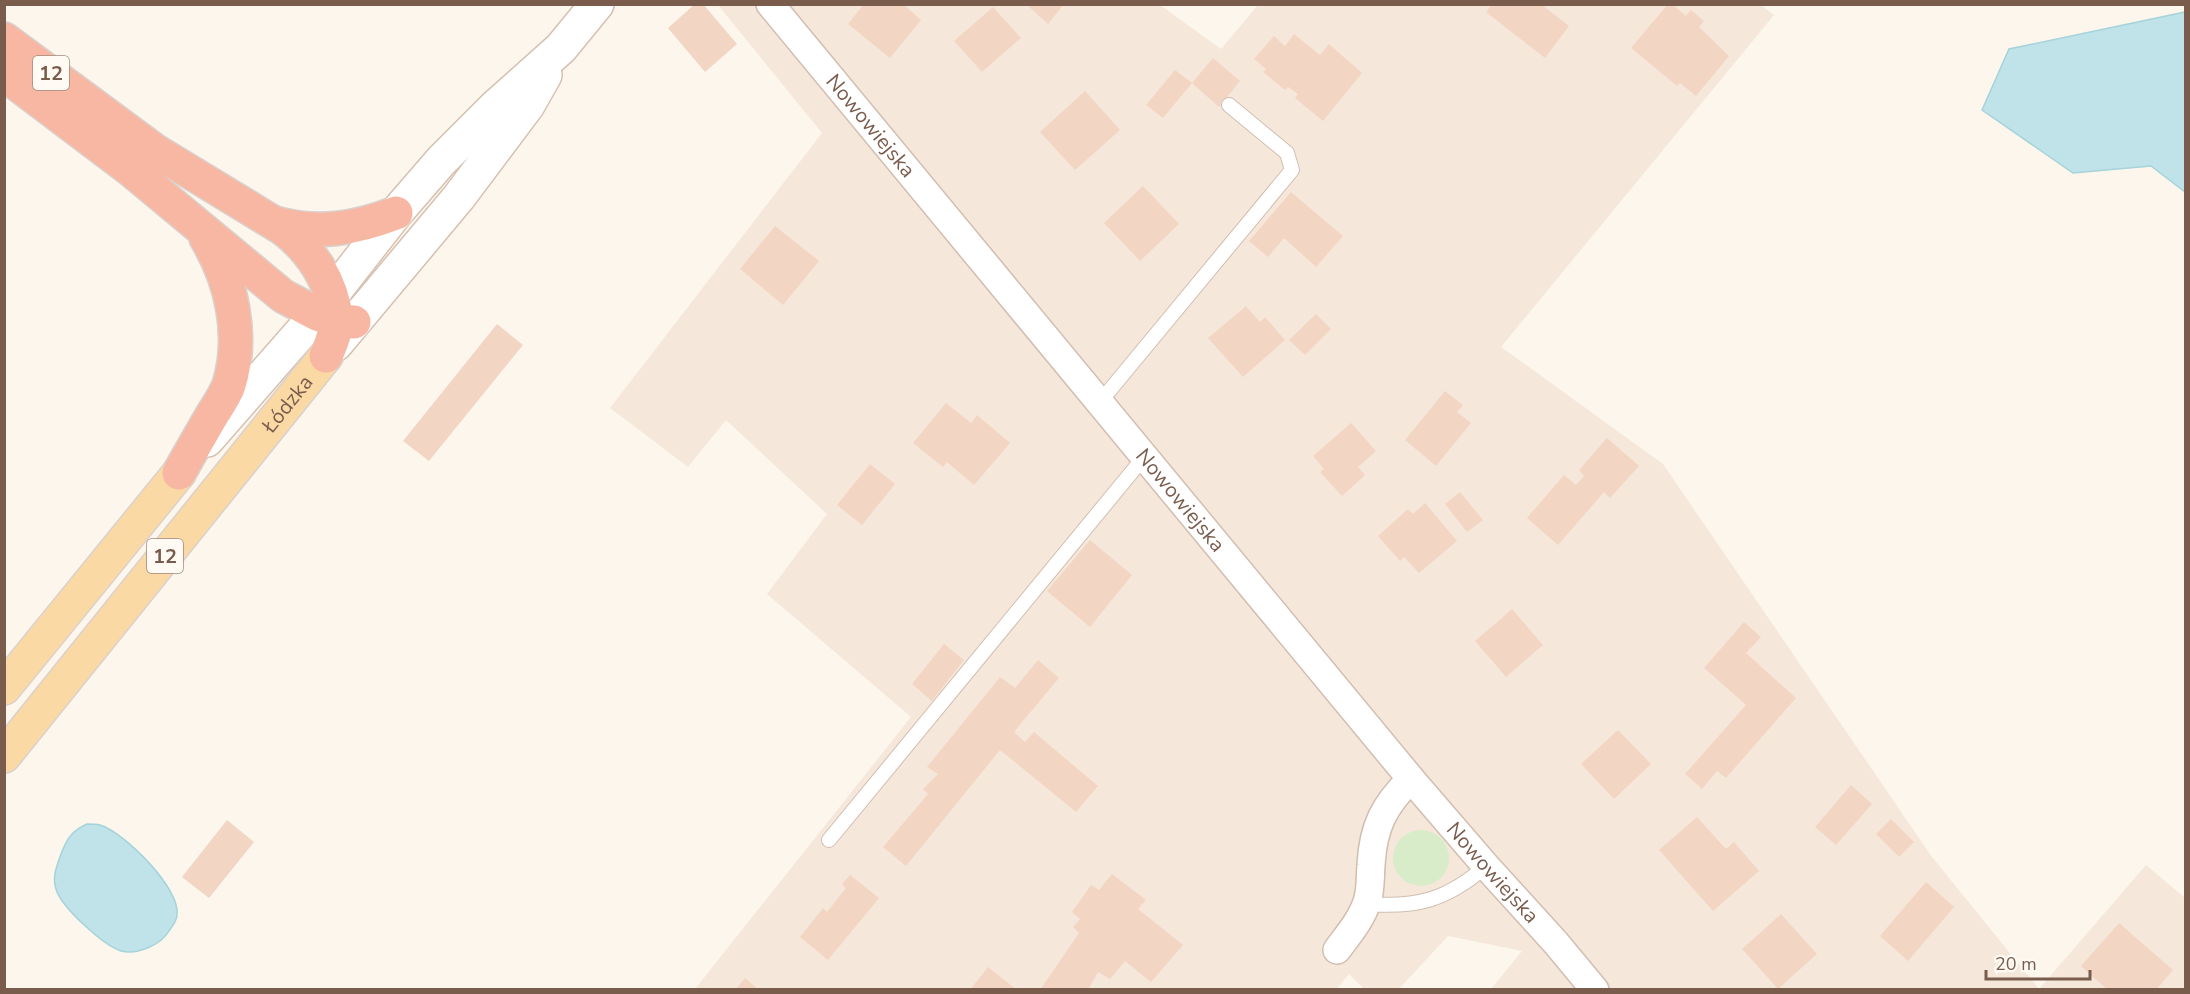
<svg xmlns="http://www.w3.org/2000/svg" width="2190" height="994" font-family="'Nunito Sans',sans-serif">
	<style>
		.residential { fill: #f5e8da }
		.green { fill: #d8ecc9 }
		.water { fill: #bfe3e8; stroke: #a5d3da; stroke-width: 1.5 }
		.building { fill: #f3d5c3 }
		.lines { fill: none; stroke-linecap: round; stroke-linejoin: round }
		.service-casing { stroke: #d1beb0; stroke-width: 16 }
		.minor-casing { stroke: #d1beb0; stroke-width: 30 }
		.secondary-casing { stroke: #d6c0b0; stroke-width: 36 }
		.primary-casing { stroke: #dad1cd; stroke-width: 36 }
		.motorway-casing { stroke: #dad1cd; stroke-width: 36 }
		.service { stroke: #fff; stroke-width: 14 }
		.minor { stroke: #fff; stroke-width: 27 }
		.secondary { stroke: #fff; stroke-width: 33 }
		.primary { stroke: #fbd9a5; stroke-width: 33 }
		.motorway { stroke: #f7b7a3; stroke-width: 33 }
		.labels { text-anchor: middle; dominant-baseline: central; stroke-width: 4.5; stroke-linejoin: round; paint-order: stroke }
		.shield { fill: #fffaf3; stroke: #a28b7f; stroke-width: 1.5 }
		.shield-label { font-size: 20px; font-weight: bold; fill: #7a5c4d }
		.street-label { font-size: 21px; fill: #7a5c4d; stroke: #fffaf3 }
	</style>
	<rect width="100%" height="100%" fill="#fdf6ec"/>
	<polygon class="residential" points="718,5 1160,5 1221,49 1258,5 1761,5 1774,15 1501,347 1663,464 1932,857 2039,989 2146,865 2185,898 2185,989 1491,989 1522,951 1448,936 1399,989 1364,989 1349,974 1336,990 695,989 911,717 767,594 827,514 726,420 688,467 610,408 822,133"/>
	<circle class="green" cx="1421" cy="858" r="28"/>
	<g class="water">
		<polygon points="2185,12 2185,192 2151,166 2073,173 1982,110 2009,49"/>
		<path d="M87 824C91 824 96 824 100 825 124 832 181 889 177 915 177 920 172 927 169 931 161 945 137 955 121 951 103 945 61 907 56 889 52 876 57 866 61 854 67 838 72 831 87 824Z"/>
	</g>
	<g class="building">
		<polygon points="695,4 703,4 737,44 705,72 668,28"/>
		<polygon points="864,4 903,4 921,20 890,58 848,24"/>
		<polygon points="1026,4 1064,4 1048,24"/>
		<polygon points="1492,4 1541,4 1569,26 1545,58 1486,12"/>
		<polygon points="1668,4 1672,4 1686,16 1691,10 1704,21 1699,27 1729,56 1696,96 1680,83 1677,86 1631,48"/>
		<polygon points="993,7 1021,38 982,72 954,41"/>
		<polygon points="1294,34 1320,55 1329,44 1362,73 1323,121 1295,98 1298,94 1288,87 1285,90 1263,72 1266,69 1254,59 1274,36 1285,46"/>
		<polygon points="1213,58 1240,81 1219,107 1192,83"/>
		<polygon points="1175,70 1192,83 1163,118 1146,105"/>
		<polygon points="1085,91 1120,130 1075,170 1040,132"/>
		<polygon points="1143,186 1179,224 1140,261 1104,223"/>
		<polygon points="1291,192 1343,236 1316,267 1284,238 1268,257 1249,241"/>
		<polygon points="775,226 819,261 783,305 740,269"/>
		<polygon points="1246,306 1260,322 1265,317 1285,340 1243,377 1208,338"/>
		<polygon points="1316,314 1331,329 1305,355 1289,340"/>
		<polygon points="497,324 523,345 429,461 403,441"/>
		<polygon points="1445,391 1463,405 1457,412 1471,423 1436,466 1405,440"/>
		<polygon points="946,403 971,423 977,415 1010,443 974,485 947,462 943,467 913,443"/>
		<polygon points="1351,423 1376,451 1358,467 1365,475 1342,496 1320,472 1324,469 1313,456"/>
		<polygon points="1607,438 1639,466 1610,498 1604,492 1558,545 1527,518 1564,475 1576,485 1584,476 1579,470"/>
		<polygon points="870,464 895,484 862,525 837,505"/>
		<polygon points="1460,492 1483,520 1467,532 1445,504"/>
		<polygon points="1425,503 1457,541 1419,573 1404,557 1400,561 1378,536 1408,509 1413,514"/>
		<polygon points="1090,540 1132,575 1090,627 1047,591"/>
		<polygon points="1512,609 1543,645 1506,677 1475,641"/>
		<polygon points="1744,622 1761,637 1746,653 1796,698 1726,778 1717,771 1702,789 1685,774 1746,705 1704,668"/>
		<polygon points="944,644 964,660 932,701 912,684"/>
		<polygon points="1038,660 1059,678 1014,732 1025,742 1034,732 1098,786 1076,812 1000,750 906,866 883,847 928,794 923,789 938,774 927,767 1000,677 1015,688"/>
		<polygon points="1618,730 1651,764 1614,799 1581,764"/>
		<polygon points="1851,785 1872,804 1836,845 1815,827"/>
		<polygon points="1697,817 1726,849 1734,842 1759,871 1713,911 1659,850"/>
		<polygon points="1891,819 1914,842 1899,857 1876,834"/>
		<polygon points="227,820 254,842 209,898 182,877"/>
		<polygon points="1112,874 1146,900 1138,909 1183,945 1151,982 1125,961 1110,979 1098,972 1088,990 1040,990 1079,933 1073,927 1080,919 1072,912 1091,885 1099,890"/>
		<polygon points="850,875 879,898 828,960 800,937 823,908 827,912 846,888 842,884"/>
		<polygon points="1926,882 1954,907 1908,961 1880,936"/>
		<polygon points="1781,914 1817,954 1778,989 1742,949"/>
		<polygon points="2119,923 2173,970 2156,990 2108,990 2081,966"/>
		<polygon points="988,967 1017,990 970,990"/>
		<polygon points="745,978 759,990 735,990"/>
	</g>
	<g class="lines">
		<g class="service-casing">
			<g id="service">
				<polyline points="1100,402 1292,170 1287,153 1229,105"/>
				<polyline points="829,840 1145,456"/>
				<path d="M1366 904C1417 908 1447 900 1486 866"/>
			</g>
		</g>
		<g class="minor-casing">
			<g id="minor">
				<path id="s1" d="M770 4 1411 779 1486 866 1556 943 1595 990"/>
				<path d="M1337 950C1348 935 1361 920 1367 902 1371 890 1370 878 1371 865 1373 827 1384 805 1411 779"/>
			</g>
		</g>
		<g class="secondary-casing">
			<g id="secondary">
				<polyline points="336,344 459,197 528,105 545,75"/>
				<polyline points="207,440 317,314 396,213 441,161 496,106 561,48 597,4"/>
			</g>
		</g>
		<g class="primary-casing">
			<g id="primary">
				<polyline points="4,688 179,473"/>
				<path id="s2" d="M4 756 326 356"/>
			</g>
		</g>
		<g class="motorway-casing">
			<g id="motorway">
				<path d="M4 39 154 150 282 228C311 249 333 283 336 319 337 331 331 344 326 356"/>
				<polyline points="4,74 131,170 283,296 317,314 337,321 354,322"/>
				<path d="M275 223C318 235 355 229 396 213"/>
				<path d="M179 473C189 455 200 436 211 417 217 407 225 396 229 385 244 336 232 281 206 238"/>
			</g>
		</g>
		<use href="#service" class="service"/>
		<use href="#minor" class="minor"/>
		<use href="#secondary" class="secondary"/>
		<use href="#primary" class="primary"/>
		<use href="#motorway" class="motorway"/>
	</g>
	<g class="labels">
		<g class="shield">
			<rect x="33" y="56" width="36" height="34" rx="4.5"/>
			<rect x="147" y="539" width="36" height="34" rx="4.5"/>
		</g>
		<g class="shield-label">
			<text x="51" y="73">12</text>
			<text x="165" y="556">12</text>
		</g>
		<g class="street-label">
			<text stroke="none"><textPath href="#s1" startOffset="158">Nowowiejska</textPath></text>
			<text stroke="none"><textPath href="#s2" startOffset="452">Łódzka</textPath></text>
			<text stroke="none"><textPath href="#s1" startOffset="644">Nowowiejska</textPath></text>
			<text stroke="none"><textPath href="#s1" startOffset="1130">Nowowiejska</textPath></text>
		</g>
	</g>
	<rect width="2190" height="994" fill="none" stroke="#7a5c4d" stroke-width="12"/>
	<path d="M1986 970v9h104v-9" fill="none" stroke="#7a5c4d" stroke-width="3"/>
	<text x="1995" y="970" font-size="18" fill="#7a5c4d" stroke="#fffaf3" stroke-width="4.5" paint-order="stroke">20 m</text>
</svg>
